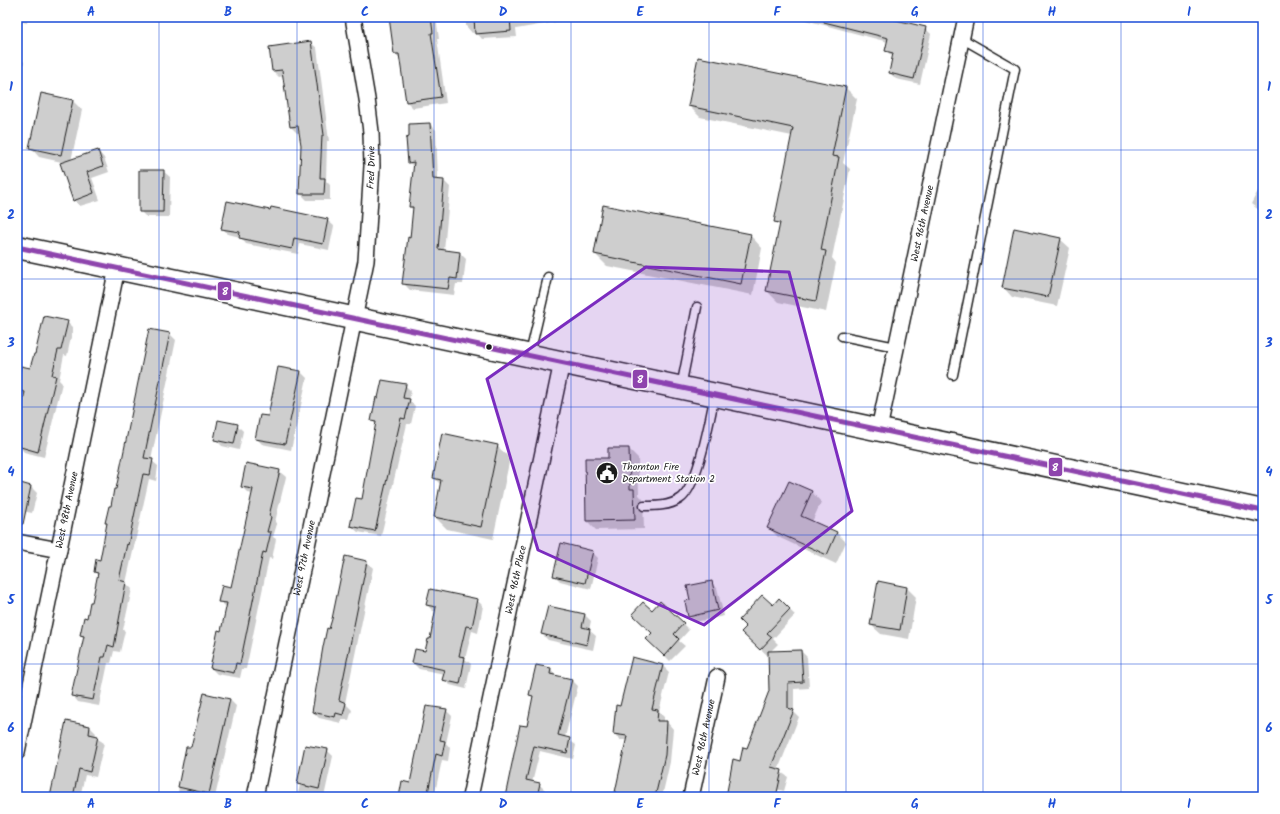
<svg xmlns="http://www.w3.org/2000/svg" width="1280" height="814" font-family="Kalam,sans-serif">
	<style>
		.shadow { fill: #0003 }
		.building { fill: #cecece; stroke: #1c1c1c }
		.lines { fill: none; stroke-linecap: round; stroke-linejoin: round }
		.service-casing { stroke: #1c1c1c; stroke-width: 11 }
		.minor-casing { stroke: #1c1c1c; stroke-width: 18 }
		.secondary-casing { stroke: #1c1c1c; stroke-width: 25 }
		.service { stroke: #fff; stroke-width: 8 }
		.minor { stroke: #fff; stroke-width: 15 }
		.secondary { stroke: #fff; stroke-width: 22 }
		.bus-1-casing { stroke: #fff; stroke-width: 8 }
		.bus-1 { stroke: #8e44ad; stroke-width: 5 }
		.marked { fill: #7b2cbf; fill-opacity: 0.2; stroke: #7b2cbf; stroke-width: 3; stroke-linejoin: round }
		.grid { fill: none; stroke: #1d4ed8; stroke-width: 1; stroke-opacity: 0.55 }
		.bus-dot { fill: #1c1c1c; stroke: #fff; stroke-width: 1.5 }
		.labels { text-anchor: middle; dominant-baseline: central; stroke-width: 3.5; stroke-linejoin: round; paint-order: stroke }
		.street-label { font-size: 10px; fill: #1c1c1c; stroke: #fff }
		.poi-label { font-size: 10px; fill: #1c1c1c; stroke: #fff; text-anchor: start }
		.line-badge { stroke: #fff; stroke-width: 1.5 }
		.badge-label { font-size: 11px; text-anchor: middle; font-weight: bold; fill: #fff }
		.neatline { fill: none; stroke: #1d4ed8; stroke-width: 1.5 }
		.grid-label { font-size: 13px; text-anchor: middle; font-weight: bold; fill: #1d4ed8 }
	</style>
	<rect width="100%" height="100%" fill="#fff"/>
	<filter id="ink" filterUnits="userSpaceOnUse"><feTurbulence type="fractalNoise" baseFrequency=".025" numOctaves="2"/><feDisplacementMap in="SourceGraphic" scale="8" xChannelSelector="R" yChannelSelector="G"/><feConvolveMatrix kernelMatrix="1 2 1 2 8 2 1 2 1" color-interpolation-filters="sRGB"/></filter>
	<g filter="url(#ink)">
		<g class="shadow">
			<polygon points="17,17 28,17 27,23 17,21"/>
			<polygon points="390,17 436,17 439,39 437,39 446,103 413,108 407,102 401,59 395,54"/>
			<polygon points="466,17 579,17 579,18 516,29 517,37 482,39 476,32 472,33 466,26"/>
			<polygon points="794,17 879,17 925,28 931,34 920,84 896,79 890,73 894,57 886,51 888,42"/>
			<polygon points="310,42 317,48 329,141 327,141 326,181 330,185 330,200 307,200 300,193 302,145 300,133 297,133 291,127 284,76 279,77 273,71 270,48"/>
			<polygon points="17,56 24,62 17,90"/>
			<polygon points="846,88 857,99 843,163 850,169 832,258 836,263 826,312 778,302 767,291 781,227 775,221 792,136 700,117 689,106"/>
			<polygon points="42,94 73,101 82,110 71,161 98,151 104,158 109,172 92,178 100,200 80,206 74,200 66,163 39,157 30,147"/>
			<polygon points="430,124 436,130 438,180 444,181 450,187 444,251 460,253 466,259 463,284 456,284 454,295 410,290 403,283 411,239 414,210 410,207 414,168 409,162"/>
			<polygon points="163,171 170,177 169,217 146,217 140,211"/>
			<polygon points="1258,191 1263,194 1263,213 1251,204"/>
			<polygon points="271,211 327,220 334,226 329,250 300,244 298,254 246,244 240,237 228,234 222,228"/>
			<polygon points="750,235 762,248 753,295 607,266 595,254"/>
			<polygon points="1060,239 1070,248 1057,306 1012,297 1003,287"/>
			<polygon points="67,322 73,328 67,356 64,355 59,380 62,383 44,457 24,452 17,444 17,424 19,424 26,396 17,389"/>
			<polygon points="149,330 170,334 176,340 151,460 158,466 156,481 149,479 126,583 132,589 123,630 125,631 120,652 114,651 111,663 108,663 99,706 78,702 72,695 85,639 81,635 93,603 98,575 95,572 101,561 108,524 106,523 117,491"/>
			<polygon points="278,368 301,372 307,378 291,450 262,444 256,438 269,416"/>
			<polygon points="405,385 411,391 409,400 415,406 411,424 407,424 381,536 358,532 351,526 363,500 377,425 372,421 379,399"/>
			<polygon points="237,425 243,431 239,450 222,446 216,440"/>
			<polygon points="497,446 510,458 493,539 447,529 435,517 441,485 434,478"/>
			<polygon points="629,449 638,458 639,495 643,499 644,529 596,530 587,521 609,459"/>
			<polygon points="279,471 286,477 275,522 277,524 273,537 276,539 272,559 269,558 246,669 242,669 240,678 217,674 211,668 227,608 220,601 231,588 253,494 248,493 242,487"/>
			<polygon points="790,482 812,492 821,502 812,522 837,533 846,542 836,564 778,537 769,528"/>
			<polygon points="17,483 31,487 37,493 32,513 17,510"/>
			<polygon points="592,552 598,558 591,589 560,581 554,575"/>
			<polygon points="345,557 367,562 373,568 345,703 352,710 349,720 342,719 341,723 319,718 313,712"/>
			<polygon points="711,582 717,588 724,616 695,622 689,616 691,600"/>
			<polygon points="907,588 916,597 909,639 881,634 871,625"/>
			<polygon points="477,600 483,606 478,633 472,631 465,659 471,664 466,689 450,685 443,679 445,674 419,669 413,663 426,652 431,640 436,611 433,611 427,605"/>
			<polygon points="779,600 795,615 773,639 778,644 770,652 801,651 807,657 809,688 794,689 794,712 799,717 778,770 788,777 784,791 775,789 773,797 727,797 770,691 769,653 767,655 743,632"/>
			<polygon points="548,607 585,615 591,621 589,630 596,636 593,650 548,640 542,634"/>
			<polygon points="652,611 683,624 689,630 679,641 685,646 670,661 654,645"/>
			<polygon points="663,666 669,672 659,712 664,717 664,722 667,722 673,729 670,762 662,797 615,797 627,740 620,740 614,734 620,707"/>
			<polygon points="551,669 556,676 572,680 578,686 565,737 576,745 573,759 540,751 532,783 539,784 545,790 544,797 507,797 527,727 534,698 530,695"/>
			<polygon points="230,700 236,706 215,797 177,797 187,748 191,749"/>
			<polygon points="446,710 452,716 446,743 450,748 448,761 442,760 434,797 400,797 410,784"/>
			<polygon points="90,727 96,733 95,737 104,743 96,777 85,775 80,797 51,797"/>
			<polygon points="327,750 333,756 324,797 297,797 300,785 298,784"/>
		</g>
		<g class="building">
			<polygon points="389,17 431,17 433,33 431,33 441,97 406,102 399,54 394,54"/>
			<polygon points="474,17 510,17 511,31 475,34"/>
			<polygon points="825,17 883,17 926,27 914,79 889,73 893,53 885,51 888,38 824,22"/>
			<polygon points="311,41 324,135 322,135 320,178 325,178 324,194 299,194 301,145 298,126 290,127 282,70 272,71 269,47"/>
			<polygon points="698,57 846,87 832,156 839,157 821,250 826,251 816,301 766,291 780,223 774,222 793,128 688,106"/>
			<polygon points="41,93 73,100 61,155 29,148"/>
			<polygon points="430,123 433,179 444,180 438,249 460,252 457,279 450,278 448,289 402,284 408,237 410,238 413,207 409,207 414,162 408,163 406,138 409,137 409,124"/>
			<polygon points="98,150 103,166 87,172 94,193 73,201 60,163"/>
			<polygon points="139,170 164,170 163,212 139,212"/>
			<polygon points="227,201 270,210 271,207 328,219 323,244 294,238 292,249 239,238 240,232 221,229"/>
			<polygon points="603,205 751,234 741,284 594,254"/>
			<polygon points="1014,228 1061,238 1048,297 1002,288"/>
			<polygon points="44,316 68,321 61,350 58,350 52,375 56,376 38,452 17,446 17,428 25,392 17,390 17,384 21,366 30,368 34,354 35,354"/>
			<polygon points="149,329 170,333 144,458 153,459 150,475 143,474 128,545 127,544 119,580 126,582 114,647 108,645 105,657 102,657 93,700 71,696 84,636 80,635 84,617 87,618 90,602 92,602 98,573 94,572 96,559 100,560 107,523 105,523 109,506 111,506 114,489 116,489"/>
			<polygon points="278,367 301,371 285,444 255,439 260,415 268,416"/>
			<polygon points="382,380 406,384 403,398 410,399 405,419 401,418 375,531 350,526 356,498 362,499 376,422 371,421 376,397 378,398"/>
			<polygon points="218,420 238,424 234,444 214,440"/>
			<polygon points="442,433 498,445 481,527 434,517 441,480 433,478"/>
			<polygon points="608,448 629,448 630,489 634,489 635,520 586,521 585,458 608,458"/>
			<polygon points="246,463 280,470 269,516 271,517 267,532 271,532 266,553 263,552 240,664 236,663 234,673 210,668 218,630 221,631 227,603 218,602 222,585 231,587 253,489 241,487"/>
			<polygon points="789,481 812,491 801,516 837,532 827,555 767,528"/>
			<polygon points="17,482 31,486 23,524 17,524"/>
			<polygon points="561,543 593,551 585,583 553,576"/>
			<polygon points="345,556 367,561 339,700 346,703 343,715 336,713 335,717 312,712 323,647 327,628 329,629 332,619"/>
			<polygon points="712,581 718,610 688,617 685,601 690,600 687,586"/>
			<polygon points="878,581 907,587 900,630 870,625"/>
			<polygon points="430,589 478,599 472,627 466,626 459,656 465,657 460,684 442,680 445,670 412,663 415,649 425,651 428,639 430,639 436,607 426,605"/>
			<polygon points="762,595 773,605 779,598 790,609 767,633 772,637 760,650 741,632 746,627 739,620"/>
			<polygon points="660,601 684,623 674,634 679,639 664,656 646,639 652,633 632,614 643,602 652,610"/>
			<polygon points="548,606 585,614 582,627 590,629 587,645 541,634"/>
			<polygon points="801,650 803,682 788,683 788,708 794,710 771,767 782,770 776,797 726,797 733,759 740,761 743,747 747,748 769,691 768,651"/>
			<polygon points="632,657 663,665 652,709 658,710 657,721 667,721 665,755 655,797 614,797 627,736 613,734 616,705 620,706"/>
			<polygon points="536,665 551,668 550,674 572,679 558,735 570,738 567,753 534,746 526,780 540,783 537,797 505,797 520,725 527,726 533,696 529,695"/>
			<polygon points="204,693 230,699 209,794 178,787 186,747 191,747"/>
			<polygon points="426,706 447,709 440,740 445,741 442,756 436,754 427,797 399,797 402,781 410,783"/>
			<polygon points="66,721 90,726 89,734 98,736 90,772 79,769 73,797 50,797"/>
			<polygon points="305,745 328,749 319,789 297,784"/>
		</g>
		<g class="lines">
			<g class="service-casing">
				<g id="service">
					<polyline points="842,336 896,347"/>
					<polyline points="530,354 548,277"/>
					<polyline points="953,375 1015,69 961,38"/>
					<polyline points="681,387 697,307"/>
					<path d="M644 506C657 506 669 506 680 499 698 488 710 417 715 395"/>
				</g>
			</g>
			<g class="minor-casing">
				<g id="minor">
					<path id="s1" d="M879 429 966 17"/>
					<polyline points="17,542 59,550"/>
					<path id="s2" d="M17 752 117 268"/>
					<path id="s3" d="M255 797 366 261 372 166 371 132 367 99 353 17"/>
					<path id="s4" d="M470 797 562 362"/>
					<path id="s5" d="M691 797 717 677"/>
				</g>
			</g>
			<g class="secondary-casing">
				<polyline id="secondary" points="17,247 1263,511"/>
			</g>
			<use href="#service" class="service"/>
			<use href="#minor" class="minor"/>
			<use href="#secondary" class="secondary"/>
			<g class="bus-1-casing">
				<polyline id="bus-1" points="17,247 1263,511"/>
			</g>
			<use href="#bus-1" class="bus-1"/>
		</g>
	</g>
	<path class="marked" d="M646 267 789 272 852 511 704 625 538 550 487 379Z"/>
	<path class="grid" d="M159 17V797M297 17V797M434 17V797M571 17V797M709 17V797M846 17V797M983 17V797M1121 17V797M17 150H1263M17 279H1263M17 407H1263M17 535H1263M17 664H1263"/>
	<defs>
		<g id="civic-disc" transform="scale(1.15)"><circle r="9.5" fill="#1c1c1c" stroke="#fff"/><path d="M-.6-6.5H3V-4.5H.6V-3L4-1V1h2V6H-6V1h2V-1L-.6-3ZM-1.2 2.5V6h2.4V2.5Z" fill="#fff"/></g>
	</defs>
	<g fill-rule="evenodd">
		<use href="#civic-disc" x="607" y="473"/>
	</g>
	<circle class="bus-dot" cx="489" cy="347" r="3.5"/>
	<g class="labels">
		<g class="street-label">
			<text stroke="none"><textPath href="#s3" startOffset="641">Fred Drive</textPath></text>
			<text stroke="none"><textPath href="#s1" startOffset="210">West 96th Avenue</textPath></text>
			<text stroke="none"><textPath href="#s2" startOffset="247">West 98th Avenue</textPath></text>
			<text stroke="none"><textPath href="#s3" startOffset="244">West 97th Avenue</textPath></text>
			<text stroke="none"><textPath href="#s4" startOffset="222">West 96th Place</textPath></text>
			<text stroke="none"><textPath href="#s5" startOffset="61">West 96th Avenue</textPath></text>
		</g>
		<g class="poi-label">
			<text x="622" y="467">Thornton Fire<tspan x="622" dy="12">Department Station 2</tspan></text>
		</g>
	</g>
	<g class="line-badge">
		<rect x="217" y="281" width="15" height="20" rx="4" fill="#8e44ad"/>
		<rect x="632" y="369" width="16" height="20" rx="4" fill="#8e44ad"/>
		<rect x="1048" y="457" width="15" height="20" rx="4" fill="#8e44ad"/>
	</g>
	<g class="badge-label">
		<text x="225" y="295">8</text>
		<text x="640" y="383">8</text>
		<text x="1055" y="471">8</text>
	</g>
	<rect width="1280" height="814" fill="none" stroke="#fff" stroke-width="44"/>
	<rect x="22" y="22" width="1236" height="770" class="neatline"/>
	<g class="grid-label">
		<text x="91" y="16">A</text>
		<text x="228" y="16">B</text>
		<text x="365" y="16">C</text>
		<text x="503" y="16">D</text>
		<text x="640" y="16">E</text>
		<text x="777" y="16">F</text>
		<text x="915" y="16">G</text>
		<text x="1052" y="16">H</text>
		<text x="1189" y="16">I</text>
		<text x="11" y="91">1</text>
		<text x="1269" y="91">1</text>
		<text x="11" y="219">2</text>
		<text x="1269" y="219">2</text>
		<text x="11" y="347">3</text>
		<text x="1269" y="347">3</text>
		<text x="11" y="476">4</text>
		<text x="1269" y="476">4</text>
		<text x="11" y="604">5</text>
		<text x="1269" y="604">5</text>
		<text x="11" y="732">6</text>
		<text x="1269" y="732">6</text>
		<text x="91" y="808">A</text>
		<text x="228" y="808">B</text>
		<text x="365" y="808">C</text>
		<text x="503" y="808">D</text>
		<text x="640" y="808">E</text>
		<text x="777" y="808">F</text>
		<text x="915" y="808">G</text>
		<text x="1052" y="808">H</text>
		<text x="1189" y="808">I</text>
	</g>
</svg>
